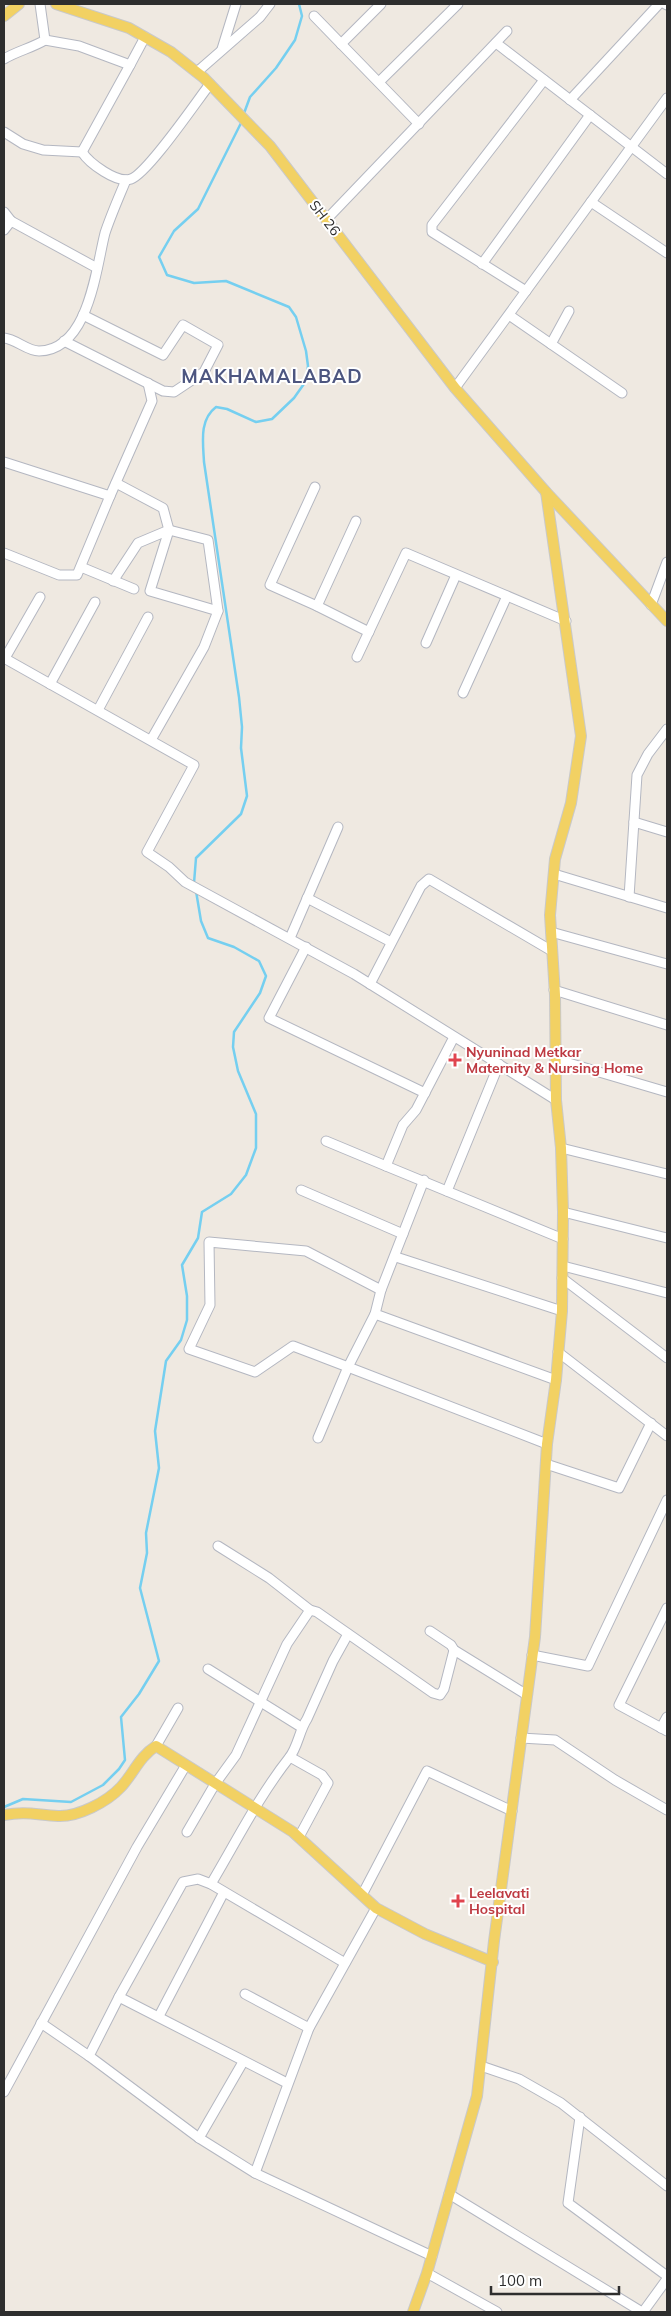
<svg xmlns="http://www.w3.org/2000/svg" width="671" height="2316" font-family="Mulish,sans-serif">
	<style>
		.lines { fill: none; stroke-linecap: round; stroke-linejoin: round }
		.stream { stroke: #75cff0; stroke-width: 2.5 }
		.minor-casing { stroke: #b4b7c1; stroke-width: 11 }
		.major-casing { stroke: #c9c9c9; stroke-width: 12 }
		.minor { stroke: #fff; stroke-width: 9 }
		.major { stroke: #f2d163; stroke-width: 10 }
		.health-dot { fill: #e0444e; stroke: #fff; stroke-width: 2 }
		.labels { text-anchor: middle; dominant-baseline: central; stroke-width: 4; stroke-linejoin: round; paint-order: stroke }
		.street-label { font-size: 14px; fill: #2e2e2e; stroke: #fff }
		.health-label { font-size: 14px; font-weight: bold; fill: #be3a42; stroke: #fff; text-anchor: start }
		.district-label { font-size: 19px; font-weight: bold; letter-spacing: 1px; fill: #4d5680; stroke: #fff }
	</style>
	<rect width="100%" height="100%" fill="#efe9e1"/>
	<g class="lines">
		<g class="stream">
			<polyline points="243,116 250,97 276,68 295,40 302,16 299,4"/>
			<path d="M194 883 196 858 241 814 247 796 241 748 242 727 239 697 204 462C203 442 199 420 216 407L227 409 256 422 272 419 294 398 306 381 308 366 306 351 296 317 289 307 226 281 194 283 167 275 159 257 174 231 198 209 242 121"/>
			<polyline points="4,1807 23,1799 71,1802 103,1785 119,1769 125,1760 121,1717 139,1694 159,1661 140,1588 147,1553 146,1533 159,1468 155,1431 166,1361 181,1340 187,1320 187,1296 182,1265 198,1238 202,1212 231,1194 246,1175 256,1148 256,1114 238,1071 233,1047 234,1032 260,993 266,976 259,961 234,947 208,938 201,921 196,891"/>
		</g>
		<g class="minor-casing">
			<g id="minor">
				<polyline points="665,4 667,5"/>
				<polyline points="314,16 419,124"/>
				<polyline points="45,40 79,46 130,65 145,37"/>
				<polyline points="496,43 667,174"/>
				<polyline points="341,44 381,4"/>
				<polyline points="222,49 236,4"/>
				<path d="M4 59C17 51 32 48 45 40L40 4"/>
				<polyline points="197,72 260,17 270,4"/>
				<polyline points="379,82 458,4"/>
				<polyline points="570,100 659,4"/>
				<polyline points="4,132 23,144 43,150 82,152 130,65"/>
				<path d="M82 152C89 163 117 184 131 179 148 173 196 102 210 84"/>
				<polyline points="591,202 667,253"/>
				<polyline points="4,212 11,221"/>
				<polyline points="326,220 507,31"/>
				<polyline points="4,230 11,221 97,268"/>
				<polyline points="482,264 590,115"/>
				<polyline points="526,291 432,232 432,225 544,80"/>
				<polyline points="509,315 622,393"/>
				<path d="M4 338C16 339 27 351 39 351 89 350 96 268 105 233 111 215 119 197 126 180"/>
				<polyline points="64,341 163,391 174,392 204,372 218,345 183,325 163,355 83,315"/>
				<polyline points="551,344 569,311"/>
				<polyline points="455,388 667,98"/>
				<polyline points="4,462 110,496 152,401 148,383"/>
				<polyline points="116,483 163,508 169,530 150,591 218,611"/>
				<polyline points="315,487 270,585 317,606"/>
				<polyline points="356,521 317,606 369,632"/>
				<polyline points="4,553 59,575 77,575 110,496"/>
				<polyline points="81,567 134,589"/>
				<polyline points="113,581 138,543 169,530 208,540 218,611 204,647 151,740"/>
				<polyline points="651,605 667,562"/>
				<polyline points="426,643 456,575"/>
				<polyline points="357,657 406,553 566,621"/>
				<polyline points="4,658 194,765 147,852 169,867 185,882 354,974 556,1100"/>
				<polyline points="5,658 40,597"/>
				<polyline points="50,684 95,602"/>
				<polyline points="463,693 507,596"/>
				<polyline points="98,710 148,617"/>
				<polyline points="634,822 667,832"/>
				<polyline points="554,874 667,908"/>
				<polyline points="629,897 637,775 648,754 667,729"/>
				<polyline points="307,898 391,942"/>
				<polyline points="551,932 667,964"/>
				<polyline points="290,938 338,827"/>
				<polyline points="306,947 269,1018 425,1093"/>
				<polyline points="370,984 421,886 429,879 552,951"/>
				<polyline points="554,990 667,1025"/>
				<polyline points="454,1037 416,1110 403,1125 386,1166 563,1239"/>
				<polyline points="555,1059 667,1092"/>
				<polyline points="326,1141 386,1166"/>
				<polyline points="561,1148 667,1174"/>
				<polyline points="424,1180 381,1290 375,1314 556,1380"/>
				<polyline points="301,1190 403,1234"/>
				<polyline points="447,1191 499,1064"/>
				<polyline points="563,1212 667,1238"/>
				<polyline points="396,1257 562,1311"/>
				<polyline points="563,1266 667,1293"/>
				<polyline points="562,1278 667,1358"/>
				<polyline points="375,1314 348,1367 547,1444"/>
				<polyline points="558,1352 667,1436"/>
				<polyline points="318,1438 348,1367 293,1346 255,1372 189,1349 210,1305 209,1242 306,1251 381,1290"/>
				<polyline points="546,1464 619,1488 651,1423"/>
				<polyline points="218,1546 269,1578 310,1610 317,1612 433,1693 440,1695 444,1689 454,1650"/>
				<polyline points="667,1608 619,1705 667,1731"/>
				<polyline points="430,1631 451,1645 454,1650 527,1695"/>
				<polyline points="532,1655 588,1666 667,1500"/>
				<polyline points="208,1669 301,1727"/>
				<polyline points="661,1728 667,1717"/>
				<polyline points="521,1738 555,1740 615,1780 667,1810"/>
				<polyline points="156,1746 178,1708"/>
				<polyline points="290,1757 322,1775 328,1783 299,1837"/>
				<polyline points="187,1832 215,1784 236,1755 287,1644 310,1610"/>
				<path d="M211 1884C236 1842 259 1796 289 1758 298 1747 299 1731 307 1719L333 1661 348 1634"/>
				<polyline points="362,1895 427,1771 512,1811"/>
				<polyline points="245,1994 309,2028"/>
				<polyline points="159,2016 224,1892"/>
				<polyline points="41,2023 89,2056 199,2138 255,2173 432,2256"/>
				<polyline points="89,2056 119,1997"/>
				<polyline points="481,2066 519,2079 561,2103 667,2186"/>
				<polyline points="287,2083 119,1997 183,1882 198,1879 211,1884 345,1963"/>
				<polyline points="4,2092 137,1847 186,1765"/>
				<polyline points="580,2117 568,2203 667,2276"/>
				<polyline points="199,2138 243,2062"/>
				<polyline points="255,2173 309,2028 376,1908"/>
				<polyline points="449,2194 642,2312"/>
				<polyline points="427,2273 497,2312"/>
				<polyline points="643,2312 667,2279"/>
			</g>
		</g>
		<g class="major-casing">
			<g id="major">
				<polyline points="56,4 129,28 171,52 204,78 270,146 455,388 546,492 667,621"/>
				<polyline points="4,16 19,4"/>
				<path d="M4 1815C26 1811 37 1815 58 1816 78 1817 107 1802 121 1787 133 1774 140 1756 156 1746L293 1832 376 1908 425 1934 493 1962"/>
				<polyline points="413,2312 427,2273 477,2096 494,1941 535,1637 547,1444 556,1380 562,1311 563,1212 561,1148 556,1100 555,995 550,915 555,859 571,803 581,736 546,492"/>
			</g>
		</g>
		<use href="#minor" class="minor"/>
		<use href="#major" class="major"/>
	</g>
	<g class="health-dot">
		<path d="M452.5 1052.5h5v5h5v5h-5v5h-5v-5h-5v-5h5z"/>
		<path d="M455.5 1893.5h5v5h5v5h-5v5h-5v-5h-5v-5h5z"/>
	</g>
	<g class="labels">
		<g class="street-label">
			<text transform="translate(325 218) rotate(52)">SH 26</text>
		</g>
		<g class="health-label">
			<text x="466" y="1052">Nyuninad Metkar<tspan x="466" dy="16">Maternity &amp; Nursing Home</tspan></text>
			<text x="469" y="1893">Leelavati<tspan x="469" dy="16">Hospital</tspan></text>
		</g>
		<g class="district-label">
			<text x="272" y="376">MAKHAMALABAD</text>
		</g>
	</g>
	<rect width="671" height="2316" fill="none" stroke="#2e2e2e" stroke-width="10"/>
	<path d="M491 2286v8h128v-8" fill="none" stroke="#2e2e2e" stroke-width="2.5"/>
	<text x="498" y="2286" font-size="15" fill="#2e2e2e" stroke="#ffffff" stroke-width="4" paint-order="stroke">100 m</text>
</svg>
